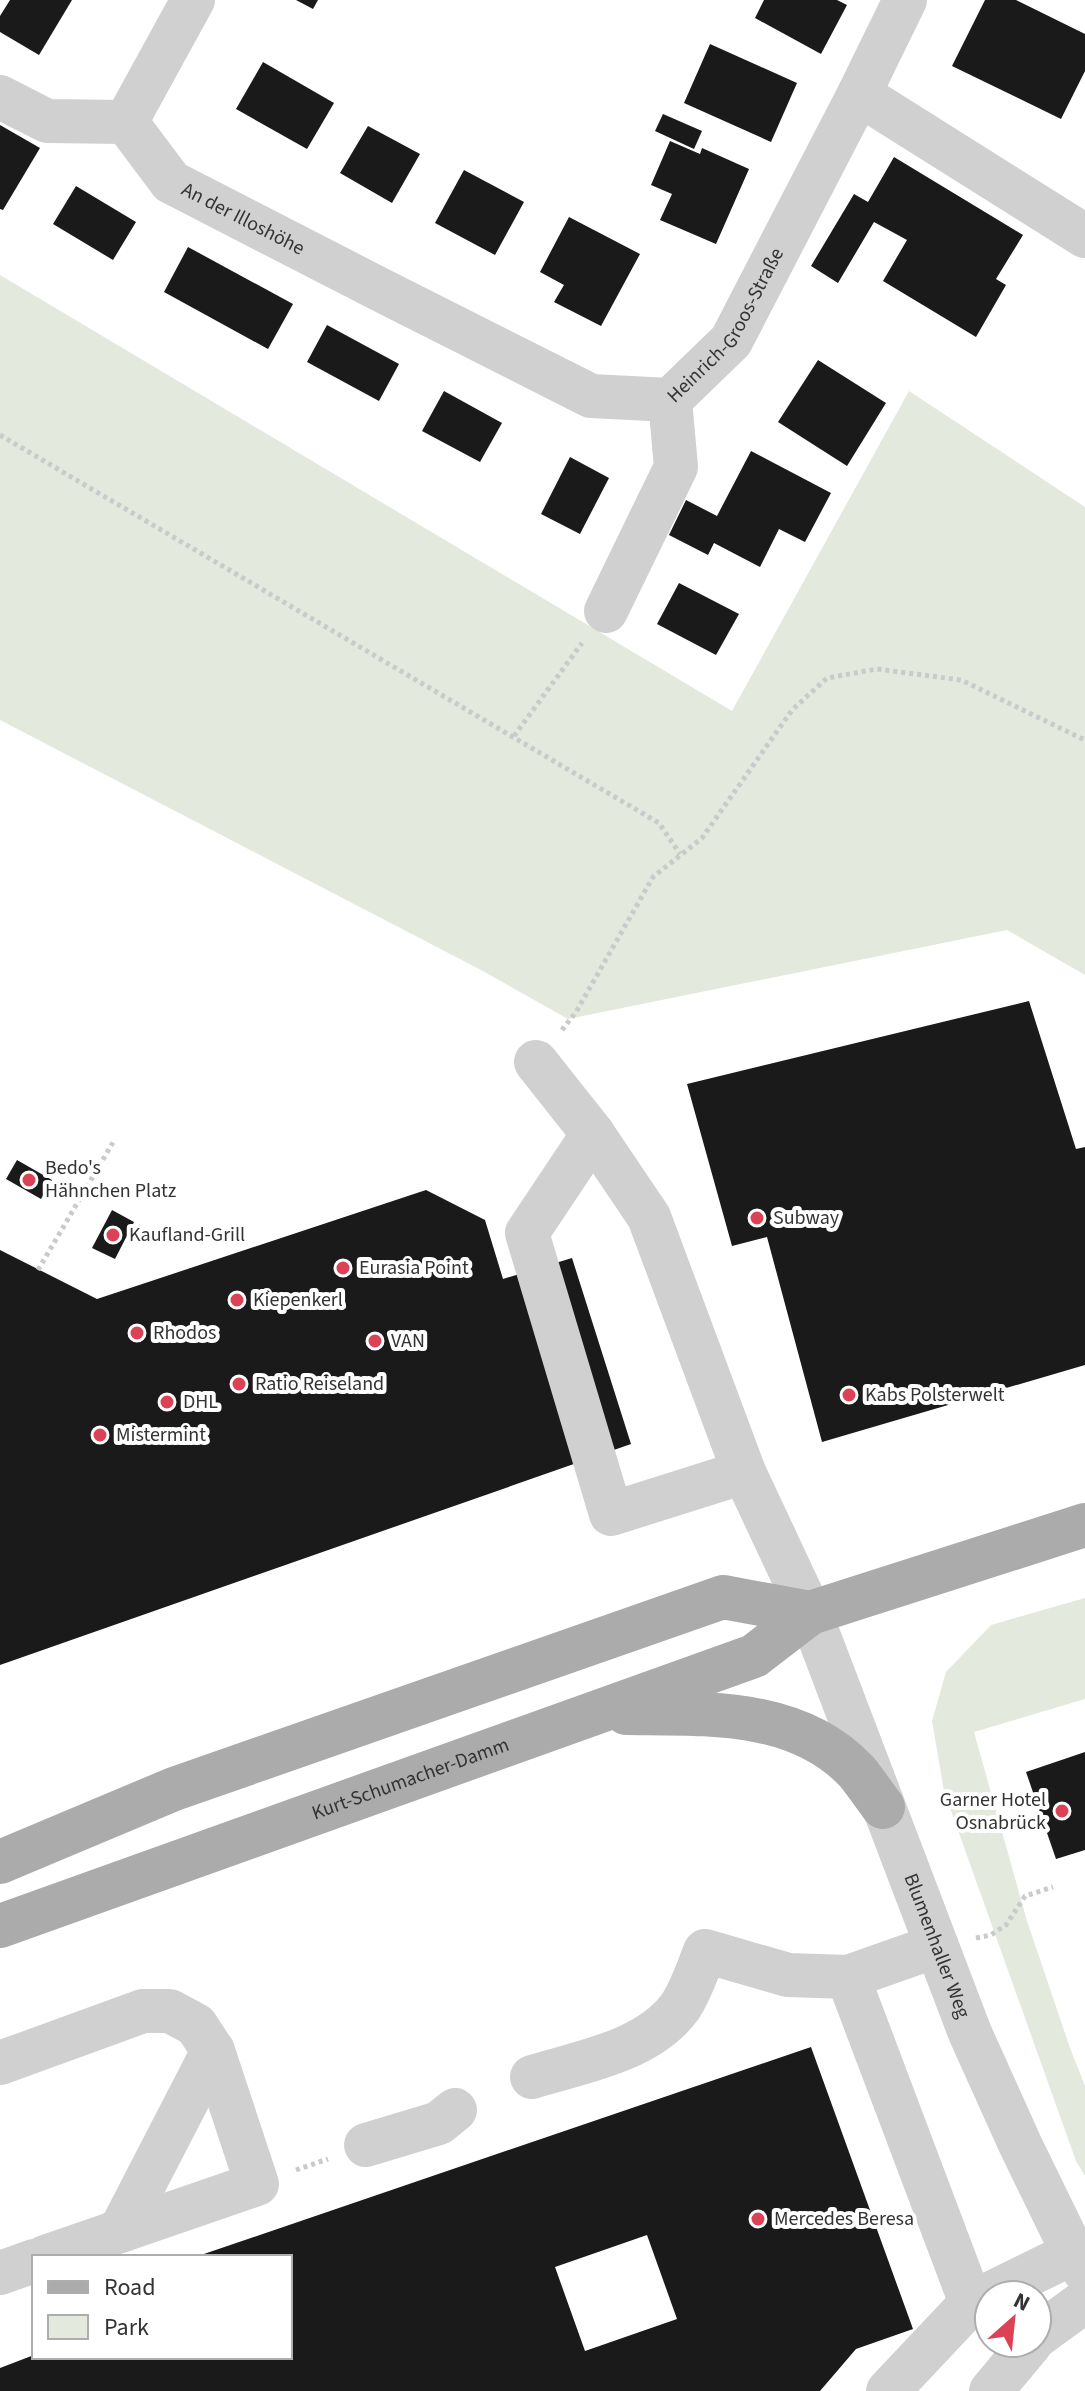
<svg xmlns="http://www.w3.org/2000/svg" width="1085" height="2391" font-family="'Source Sans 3',sans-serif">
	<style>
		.green { fill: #e3e9dd }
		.building { fill: #1a1a1a; fill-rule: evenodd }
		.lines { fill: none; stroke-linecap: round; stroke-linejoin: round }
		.path { stroke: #cacaca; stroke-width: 5; stroke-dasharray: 4 4; stroke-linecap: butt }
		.minor { stroke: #d0d0d0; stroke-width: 44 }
		.major { stroke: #ababab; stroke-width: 44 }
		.poi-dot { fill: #dc4256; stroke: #fff; stroke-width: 3 }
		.labels { text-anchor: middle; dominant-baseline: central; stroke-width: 8; stroke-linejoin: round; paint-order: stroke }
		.street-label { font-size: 20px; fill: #333; stroke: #fff }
		.poi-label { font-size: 20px; fill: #333; stroke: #fff; text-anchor: start }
	</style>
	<rect width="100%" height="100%" fill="#fff"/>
	<g class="green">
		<polygon points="0,275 732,711 909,391 1085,507 1085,975 1007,930 568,1019 481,970 0,720"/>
		<polygon points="1085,1598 1085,1699 974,1732 1027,1921 1070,2048 1085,2086 1085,2176 1076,2161 944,1791 932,1721 946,1672 991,1625"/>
	</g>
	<g class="building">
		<polygon points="10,0 72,0 39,55 0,32 0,16"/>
		<polygon points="296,0 318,0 313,9"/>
		<polygon points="764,0 837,0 847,5 821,54 755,18"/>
		<polygon points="985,0 1016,0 1085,34 1085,71 1061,119 952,66"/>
		<polygon points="710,44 797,83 771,142 684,103"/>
		<polygon points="263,62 334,103 307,149 236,109"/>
		<polygon points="663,114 702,131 694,149 655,131"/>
		<polygon points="0,125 40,148 3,210 0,209"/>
		<polygon points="368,126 420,154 392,203 340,173"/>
		<polygon points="670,141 700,154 702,148 749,169 716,244 660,220 672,194 651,185"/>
		<polygon points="894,157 1023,235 996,279 1006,285 976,337 883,281 907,240 874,222 838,283 811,266 854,194 868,202"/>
		<polygon points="464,170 524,202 495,255 435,223"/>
		<polygon points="76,186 136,222 113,260 53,224"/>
		<polygon points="569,217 640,254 601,326 554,302 564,285 540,272"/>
		<polygon points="188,247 293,304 268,349 164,292"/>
		<polygon points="327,325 399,364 379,401 307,362"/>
		<polygon points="818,360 886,403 847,466 778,422"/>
		<polygon points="444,391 502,423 480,462 422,431"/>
		<polygon points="751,451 831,493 805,542 779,529 760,567 714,543 708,555 669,535 686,500 717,516"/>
		<polygon points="570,457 609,478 580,534 541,514"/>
		<polygon points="679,583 739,614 716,655 657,624"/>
		<polygon points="1029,1001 1076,1149 1085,1147 1085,1365 822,1442 767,1237 732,1246 687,1084"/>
		<polygon points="17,1160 52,1180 41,1199 6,1179"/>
		<polygon points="426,1190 485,1220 503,1279 572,1258 631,1444 0,1665 0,1250 97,1299"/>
		<polygon points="112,1210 134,1222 115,1259 92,1248"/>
		<polygon points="1085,1752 1085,1850 1056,1859 1026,1772"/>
		<path d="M811 2047 913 2329 856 2349 820 2391H0V2368L34 2355V2357H290V2257L198 2256ZM647 2235 677 2319 585 2351 555 2267Z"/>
	</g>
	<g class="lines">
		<g class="path">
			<polyline points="0,435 659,823 680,854"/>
			<polyline points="514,736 582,643"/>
			<polyline points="562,1030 576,1012 653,877 702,838 792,710 827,678 877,669 961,680 1085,740"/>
			<polyline points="38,1270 115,1139"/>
			<polyline points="976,1938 991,1935 1006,1925 1025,1896 1053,1887"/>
			<polyline points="296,2170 328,2159"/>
		</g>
		<g class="minor">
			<polyline points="859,94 1085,236"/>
			<polyline points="0,97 47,121 126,122"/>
			<path id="s1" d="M126 122 171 182 379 289 591 396 670 400 731 341 859 94 905 0"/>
			<polyline points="126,122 193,0"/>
			<polyline points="606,611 676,467 670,400"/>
			<path id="s2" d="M536 1062 593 1134 649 1217 744 1472 810 1613 970 2033 1020 2144 1073 2253 1085 2272"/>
			<polyline points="593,1134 527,1233 611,1514 744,1472"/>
			<polyline points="848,1977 971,2303"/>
			<polyline points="0,2063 143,2011 170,2011 196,2025 213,2051 257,2184 45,2257"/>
			<path d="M532 2077C581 2062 648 2051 680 2007 691 1991 698 1969 705 1951L788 1975 848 1977 936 1946"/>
			<polyline points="366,2145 439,2123 455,2110"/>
			<polyline points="120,2231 213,2051"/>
			<polyline points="0,2273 34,2261"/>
			<polyline points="1037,2336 1085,2301"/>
			<polyline points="888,2391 971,2303 1073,2253"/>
			<polyline points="991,2391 1031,2343"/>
		</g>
		<g class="major">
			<path d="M626 1713C706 1714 797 1708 857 1772 866 1783 874 1795 883 1807"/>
			<polyline points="0,1862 174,1789 723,1597 810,1613"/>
			<path id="s3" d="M0 1926 754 1656 810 1613 1085 1525"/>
		</g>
	</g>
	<g class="poi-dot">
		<circle cx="29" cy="1180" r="8"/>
		<circle cx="757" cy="1218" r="8"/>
		<circle cx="113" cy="1235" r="8"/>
		<circle cx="343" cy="1268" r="8"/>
		<circle cx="237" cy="1300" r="8"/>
		<circle cx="137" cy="1333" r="8"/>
		<circle cx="375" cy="1341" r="8"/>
		<circle cx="239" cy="1384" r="8"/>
		<circle cx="849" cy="1395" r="8"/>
		<circle cx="167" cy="1402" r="8"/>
		<circle cx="100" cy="1435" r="8"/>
		<circle cx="1062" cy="1811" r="8"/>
		<circle cx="758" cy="2219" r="8"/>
	</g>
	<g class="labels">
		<g class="street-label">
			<text stroke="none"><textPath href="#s1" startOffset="156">An der Illoshöhe</textPath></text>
			<text stroke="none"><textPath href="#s1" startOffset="720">Heinrich-Groos-Straße</textPath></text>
			<text stroke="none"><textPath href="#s3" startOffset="436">Kurt-Schumacher-Damm</textPath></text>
			<text stroke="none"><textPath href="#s2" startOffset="976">Blumenhaller Weg</textPath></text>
		</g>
		<g class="poi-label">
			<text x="45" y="1168">Bedo's<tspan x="45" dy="23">Hähnchen Platz</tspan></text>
			<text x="773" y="1218">Subway</text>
			<text x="129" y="1235">Kaufland-Grill</text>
			<text x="359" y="1268">Eurasia Point</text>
			<text x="253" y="1300">Kiepenkerl</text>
			<text x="153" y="1333">Rhodos</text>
			<text x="391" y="1341">VAN</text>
			<text x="255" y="1384">Ratio Reiseland</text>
			<text x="865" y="1395">Kabs Polsterwelt</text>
			<text x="183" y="1402">DHL</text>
			<text x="116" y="1435">Mistermint</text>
			<text x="1046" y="1800" text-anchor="end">Garner Hotel<tspan x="1046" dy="23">Osnabrück</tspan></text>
			<text x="774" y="2219">Mercedes Beresa</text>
		</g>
	</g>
	<rect x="32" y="2255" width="260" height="104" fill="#ffffff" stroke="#adadad" stroke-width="2"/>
	<rect x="48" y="2281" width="40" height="12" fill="#ababab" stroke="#adadad" stroke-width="2"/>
	<text x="104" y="2295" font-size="24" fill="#333333">Road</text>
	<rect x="48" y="2315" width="40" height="24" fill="#e3e9dd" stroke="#adadad" stroke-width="2"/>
	<text x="104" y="2335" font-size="24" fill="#333333">Park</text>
	<g transform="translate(1013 2319) rotate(27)"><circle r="38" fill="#ffffff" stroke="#adadad" stroke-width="2"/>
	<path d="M0-6L14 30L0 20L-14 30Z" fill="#dc4256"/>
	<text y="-12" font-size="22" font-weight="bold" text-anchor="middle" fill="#333333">N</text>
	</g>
</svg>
